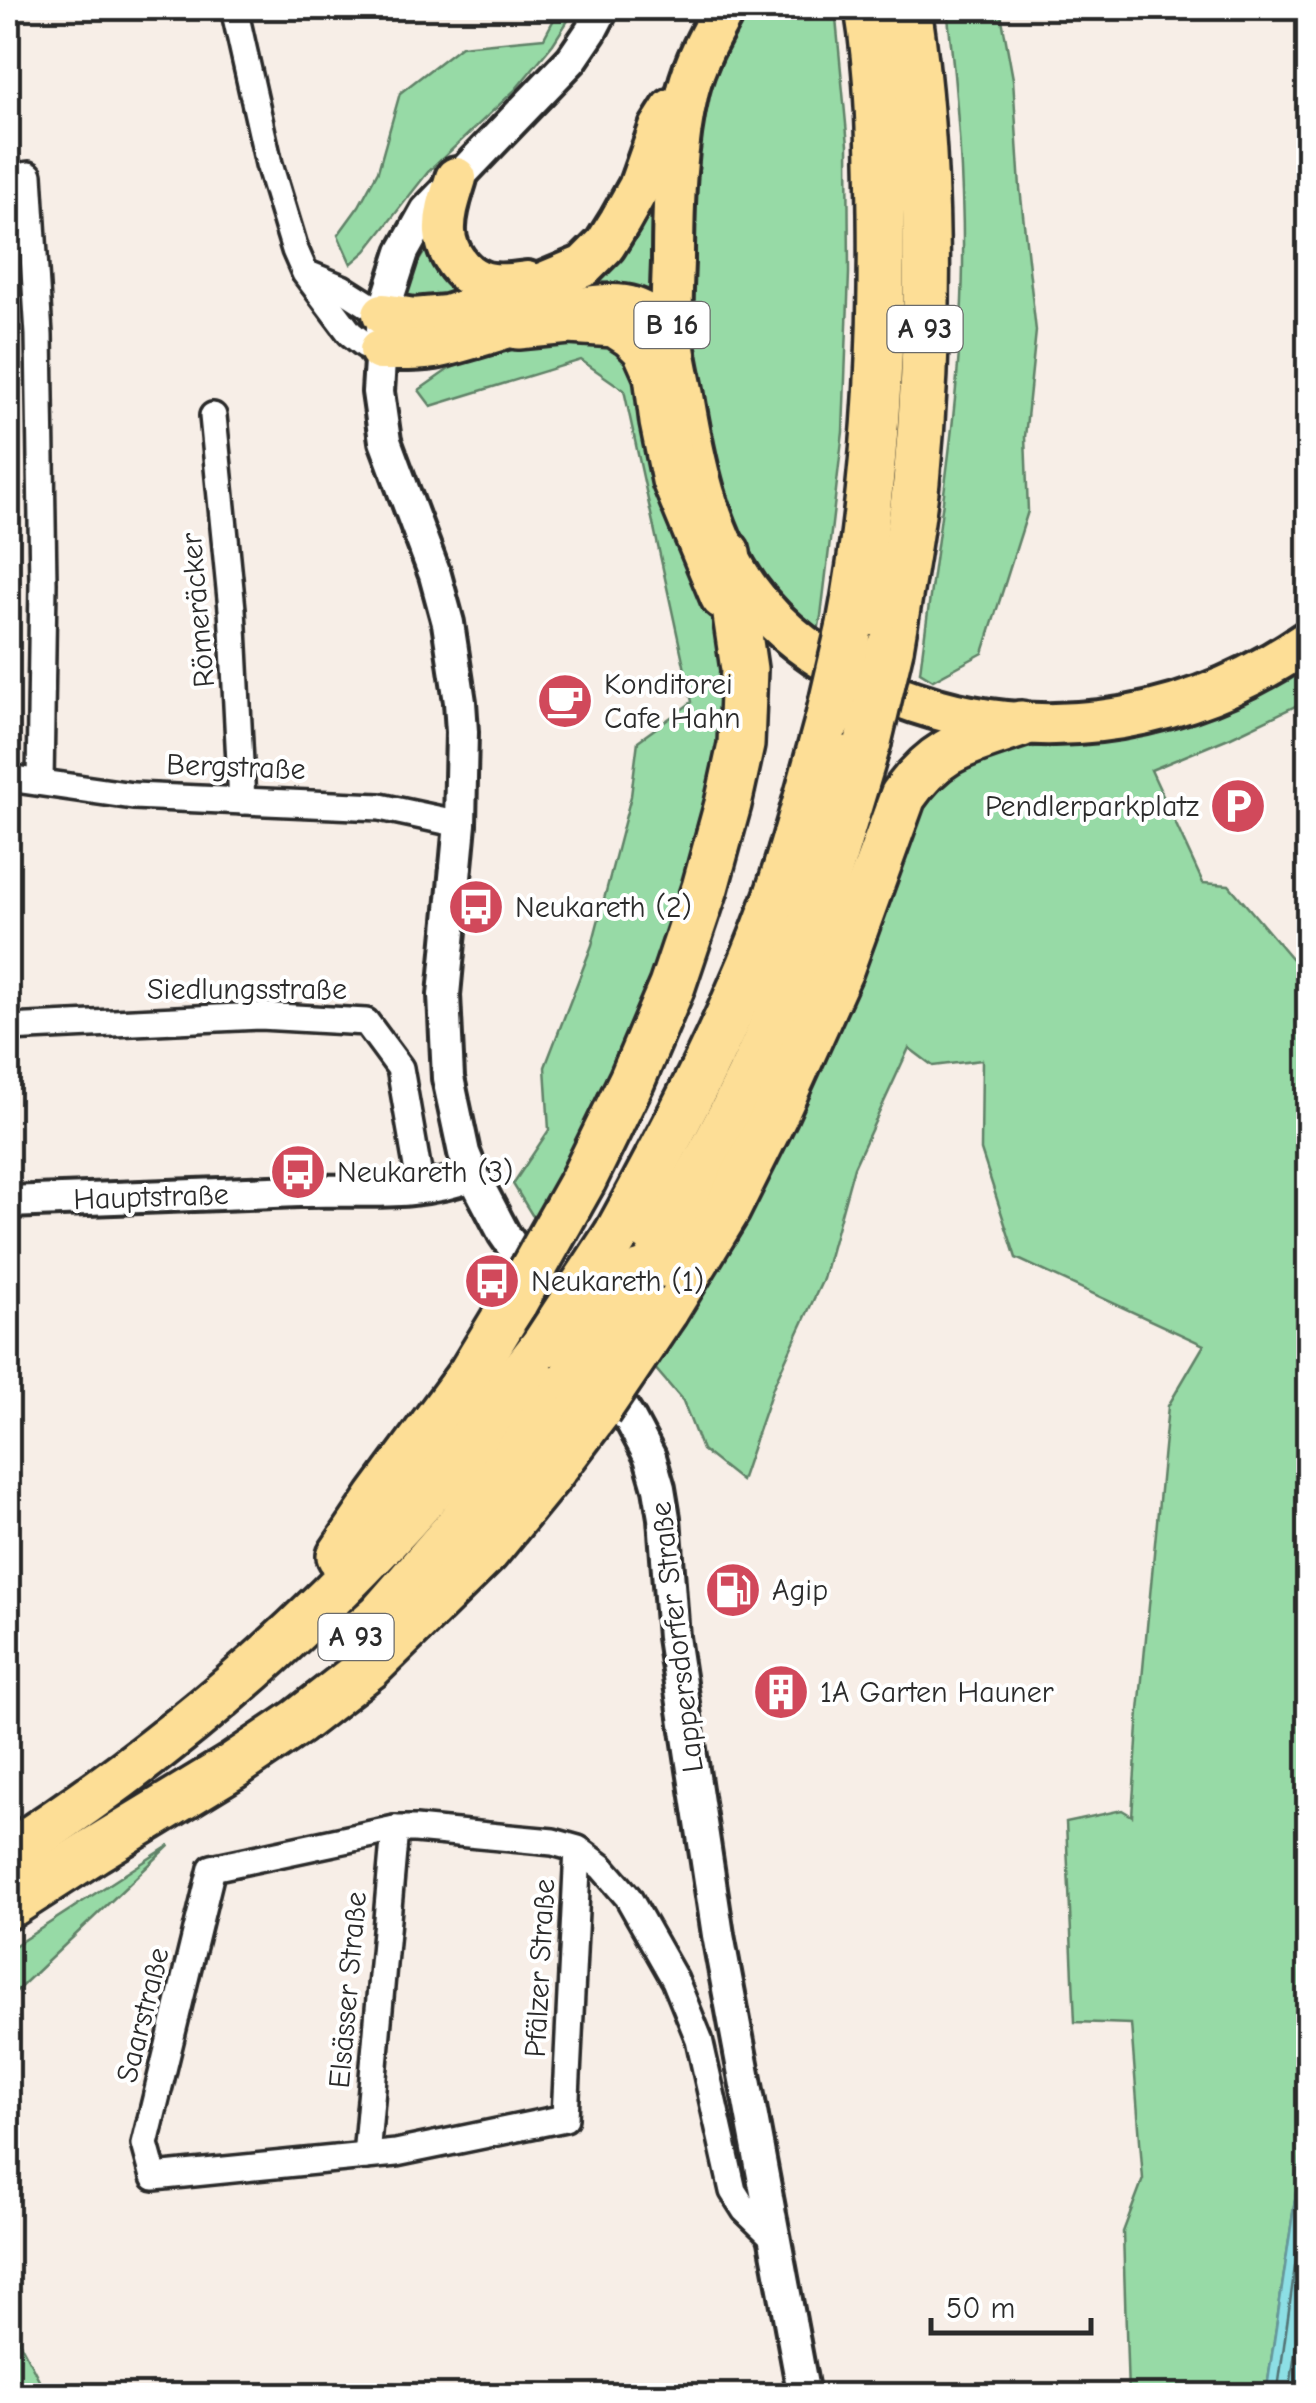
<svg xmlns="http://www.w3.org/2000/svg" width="1316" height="2403" font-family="'Comic Neue',sans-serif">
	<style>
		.green { fill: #97daa6; stroke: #618268; stroke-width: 2.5 }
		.water { fill: #8ddfe5; stroke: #66979b; stroke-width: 2.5 }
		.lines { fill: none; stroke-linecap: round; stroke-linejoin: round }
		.shore { stroke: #527375; stroke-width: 2.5 }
		.minor-casing { stroke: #2b2b2b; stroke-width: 32 }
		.tertiary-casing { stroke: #2b2b2b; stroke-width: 38 }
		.trunk-casing { stroke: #2b2b2b; stroke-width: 48 }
		.motorway-casing { stroke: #2b2b2b; stroke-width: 52 }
		.minor { stroke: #fff; stroke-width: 25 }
		.tertiary { stroke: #fff; stroke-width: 30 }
		.trunk { stroke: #fdde96; stroke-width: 40 }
		.motorway { stroke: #fdde96; stroke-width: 45 }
		.motorway-bridge-casing { stroke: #2b2b2b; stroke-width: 52; stroke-linecap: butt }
		.motorway-bridge { stroke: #fdde96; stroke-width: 45 }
		.labels { text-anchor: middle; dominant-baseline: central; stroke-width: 8; stroke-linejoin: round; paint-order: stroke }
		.shield { fill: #fff; stroke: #6b6b6b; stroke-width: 2.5 }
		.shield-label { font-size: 28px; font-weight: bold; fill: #2b2b2b }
		.street-label { font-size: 30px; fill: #2b2b2b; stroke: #fff }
		.poi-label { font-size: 30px; fill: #2b2b2b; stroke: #fff; text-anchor: start }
	</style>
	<rect width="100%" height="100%" fill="#f7eee7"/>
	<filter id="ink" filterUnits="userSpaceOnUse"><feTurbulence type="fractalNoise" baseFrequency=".01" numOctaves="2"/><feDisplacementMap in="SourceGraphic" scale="20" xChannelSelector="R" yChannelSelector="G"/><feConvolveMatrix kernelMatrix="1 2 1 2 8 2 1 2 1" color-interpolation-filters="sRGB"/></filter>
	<g filter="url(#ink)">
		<g class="green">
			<polygon points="560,8 576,8 553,44 515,90 428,172 366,251 351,264 338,235 359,206 378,171 400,93 461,46 544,38"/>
			<polygon points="742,8 835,8 848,145 849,273 843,432 821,616 817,637 779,601 732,531 689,350 689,164 709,74"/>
			<path d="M947 8H1000L1013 79 1020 188 1036 331 1025 437 1028 511 983 653 933 680 920 672C937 537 961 402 963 265 964 179 957 93 947 8Z"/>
			<path d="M655 182 656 297C632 282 569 296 539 299Z"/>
			<polygon points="432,247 466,297 408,302 404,295 415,267 427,248"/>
			<polygon points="594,332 635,363 713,599 728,721 661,964 543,1226 532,1215 513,1184 549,1130 545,1067 592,945 631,796 638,741 692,702 624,390 581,360 431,406 419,390 449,369 484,353"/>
			<polygon points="1308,666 1308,700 1231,737 1151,770 1203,883 1229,885 1308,978 1308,2112 1266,2395 1128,2395 1123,2232 1143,2179 1131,2024 1075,2022 1066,1822 1122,1810 1132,1816 1139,1711 1168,1406 1204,1345 1016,1258 981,1150 982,1060 933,1066 909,1048 854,1167 823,1279 773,1387 741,1481 702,1450 683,1401 654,1367 939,768 1006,750 1088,741 1263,687"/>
			<polygon points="170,1845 8,1999 8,1950"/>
			<polygon points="8,2320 47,2395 8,2395"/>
		</g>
		<polygon class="water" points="1308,2112 1308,2395 1266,2395"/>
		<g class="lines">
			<g class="shore">
				<polyline points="1277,2396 1308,2173"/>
				<polyline points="1289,2396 1308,2260"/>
			</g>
			<g class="minor-casing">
				<g id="minor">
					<polyline points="234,8 269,164 295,250 305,273 350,333 365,345 380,350"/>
					<polyline points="8,178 29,175 39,335 43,583 40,782"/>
					<polyline points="308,274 342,288 383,314"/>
					<polyline points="213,416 232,609 242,801"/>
					<polyline points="8,778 133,796 380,807 460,824"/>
					<polyline points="8,1028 260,1016 366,1022 400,1068 421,1189"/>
					<polyline points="578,1849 553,1842 415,1829 395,1829 212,1868 145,2144 154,2177 396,2153 565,2118 578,1849 602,1867 628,1897 675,1980 699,2039 733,2191 745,2210 772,2236"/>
					<polyline points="366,2156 395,1829"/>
				</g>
			</g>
			<g class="tertiary-casing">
				<g id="tertiary">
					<path d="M8 1202C105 1198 202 1194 299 1191 357 1189 419 1197 473 1175"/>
					<polyline points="570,1329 504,1234 473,1175 464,1153 448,1078 444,995 460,824 462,732 460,702 448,623 435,575 385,441 378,392 383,314 403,252 426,211 572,59 591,31 603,8"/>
					<polyline points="604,1380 631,1421 650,1457 659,1488 664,1518 673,1637 718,1935 804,2396"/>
				</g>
			</g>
			<g class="trunk-casing">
				<g id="trunk">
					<path d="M725 8C711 33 695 61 688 90 675 146 673 205 673 262 672 285 671 308 672 330 673 350 678 370 682 390 693 457 707 532 748 589 780 634 827 666 878 688 1022 751 1180 729 1308 641"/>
					<path d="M456 178C451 195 444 213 445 232 446 252 461 274 480 281 494 287 513 284 527 282"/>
					<polyline points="383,314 414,319 447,316 529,289 584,266 605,245 620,221 639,187 660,128 672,109"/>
					<path d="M380 350C398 350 416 351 434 348 484 339 589 293 633 308 648 313 660 323 672 333"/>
				</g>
			</g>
			<g class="motorway-casing">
				<g id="motorway">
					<polyline points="518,326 569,321 615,324 632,335 645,348 657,375 663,422 675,480 723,596"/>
					<path d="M849 630C875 493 883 352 881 213 880 144 879 75 868 8"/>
					<path d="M890 649C899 594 910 538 916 482 931 329 931 160 908 8"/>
					<polyline points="583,1180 632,1080 672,986 705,888 728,804 741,745 744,669 727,553"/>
					<path d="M617 1234C677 1125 735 1014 777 897 797 839 812 779 828 721"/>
					<path d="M642 1273C693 1189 742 1102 779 1010 815 922 841 832 868 742"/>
					<path d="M665 1311 727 1210 775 1114 840 970 903 796C938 746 967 743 1021 724"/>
					<polyline points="340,1556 379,1498 472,1372 515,1301"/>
					<polyline points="364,1630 381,1615 456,1529 571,1379"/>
					<path d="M8 1854C152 1761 286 1649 402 1522 453 1466 498 1404 545 1344"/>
					<polyline points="8,1906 95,1850 233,1766 298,1722 370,1666 486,1552 549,1475 598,1410"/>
				</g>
			</g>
			<use href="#minor" class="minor"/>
			<use href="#tertiary" class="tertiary"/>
			<use href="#trunk" class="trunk"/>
			<use href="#motorway" class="motorway"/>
			<g class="motorway-bridge-casing">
				<g id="motorway-bridge">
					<polyline points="828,721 849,630"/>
					<polyline points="868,742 890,649"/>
					<polyline points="515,1301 583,1180"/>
					<polyline points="545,1344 617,1234"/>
					<polyline points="571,1379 642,1273"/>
					<polyline points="598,1410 665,1311"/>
				</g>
			</g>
			<use href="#motorway-bridge" class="motorway-bridge"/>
		</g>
	</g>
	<defs>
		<g id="cafe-disc" transform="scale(2.875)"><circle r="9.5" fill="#d1495b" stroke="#fff"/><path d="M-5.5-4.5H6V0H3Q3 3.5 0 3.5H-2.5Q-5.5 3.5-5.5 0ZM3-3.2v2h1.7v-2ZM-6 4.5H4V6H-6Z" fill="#fff"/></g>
		<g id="parking-disc" transform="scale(2.875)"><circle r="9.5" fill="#d1495b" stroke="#fff"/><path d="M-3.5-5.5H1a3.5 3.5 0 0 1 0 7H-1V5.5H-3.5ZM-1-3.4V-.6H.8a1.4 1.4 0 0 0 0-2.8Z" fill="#fff"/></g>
		<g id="bus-disc" transform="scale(2.875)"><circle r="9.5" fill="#d1495b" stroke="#fff"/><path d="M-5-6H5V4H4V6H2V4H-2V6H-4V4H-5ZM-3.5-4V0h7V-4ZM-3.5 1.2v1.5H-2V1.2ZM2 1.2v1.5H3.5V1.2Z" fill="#fff"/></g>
		<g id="fuel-disc" transform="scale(2.875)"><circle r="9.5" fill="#d1495b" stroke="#fff"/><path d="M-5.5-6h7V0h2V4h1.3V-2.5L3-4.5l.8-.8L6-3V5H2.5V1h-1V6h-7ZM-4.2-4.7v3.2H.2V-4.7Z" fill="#fff"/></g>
		<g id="building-disc" transform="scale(2.875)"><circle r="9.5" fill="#d1495b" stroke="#fff"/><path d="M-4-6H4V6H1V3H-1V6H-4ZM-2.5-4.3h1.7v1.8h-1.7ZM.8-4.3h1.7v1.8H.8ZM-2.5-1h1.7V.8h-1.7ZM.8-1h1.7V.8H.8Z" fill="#fff"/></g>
	</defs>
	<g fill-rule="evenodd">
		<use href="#cafe-disc" x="565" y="701"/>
		<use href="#parking-disc" x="1238" y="806"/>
		<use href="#bus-disc" x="476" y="907"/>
		<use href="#bus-disc" x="298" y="1172"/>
		<use href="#bus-disc" x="492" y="1281"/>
		<use href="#fuel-disc" x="733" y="1590"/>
		<use href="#building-disc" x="781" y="1692"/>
	</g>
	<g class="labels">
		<g class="shield">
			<rect x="634.5" y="302" width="75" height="46" rx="8"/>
			<rect x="887.5" y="306" width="75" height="46" rx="8"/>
			<rect x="318.5" y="1614" width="75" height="46" rx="8"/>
		</g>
		<g class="shield-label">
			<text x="672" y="325">B 16</text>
			<text x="925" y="329">A 93</text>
			<text x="356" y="1637">A 93</text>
		</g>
		<g class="street-label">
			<text transform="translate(198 610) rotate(-95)">Römeräcker</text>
			<text transform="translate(236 767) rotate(2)">Bergstraße</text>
			<text x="247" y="989">Siedlungsstraße</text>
			<text transform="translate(151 1197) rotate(-2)">Hauptstraße</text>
			<text transform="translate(677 1637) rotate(-97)">Lappersdorfer Straße</text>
			<text transform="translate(540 1968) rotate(-87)">Pfälzer Straße</text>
			<text transform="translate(348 1990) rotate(-85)">Elsässer Straße</text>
			<text transform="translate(143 2015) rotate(-76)">Saarstraße</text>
		</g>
		<g class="poi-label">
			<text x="604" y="684">Konditorei<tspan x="604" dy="34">Cafe Hahn</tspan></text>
			<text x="1199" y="806" text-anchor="end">Pendlerparkplatz</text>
			<text x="515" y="907">Neukareth (2)</text>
			<text x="337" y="1172">Neukareth (3)</text>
			<text x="531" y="1281">Neukareth (1)</text>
			<text x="772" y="1590">Agip</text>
			<text x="820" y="1692">1A Garten Hauner</text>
		</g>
	</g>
	<rect width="1316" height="2403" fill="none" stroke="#fff" stroke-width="40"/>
	<rect x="20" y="20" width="1276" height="2363" fill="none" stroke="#2b2b2b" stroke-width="4" filter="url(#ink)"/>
	<path d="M931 2318v15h160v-15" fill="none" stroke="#2b2b2b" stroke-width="5"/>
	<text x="946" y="2318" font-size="30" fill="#2b2b2b" stroke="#ffffff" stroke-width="8" paint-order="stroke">50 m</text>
</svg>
